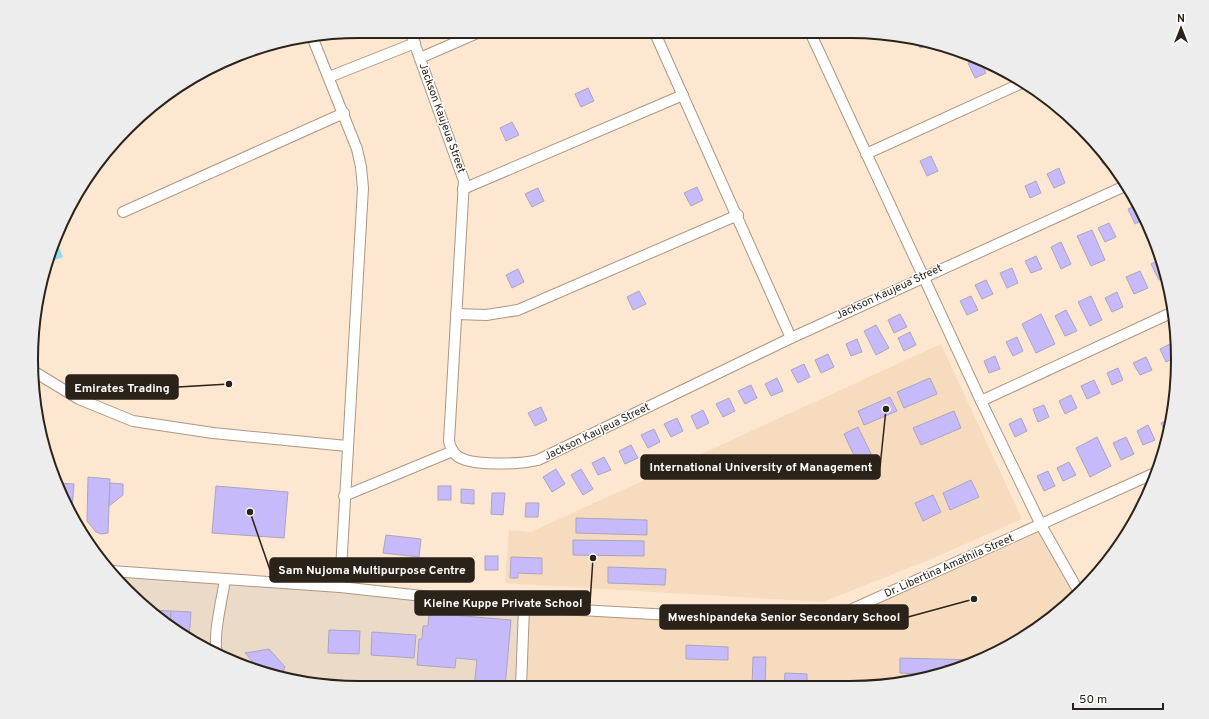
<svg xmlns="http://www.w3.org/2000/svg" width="1209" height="719" font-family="Overpass,sans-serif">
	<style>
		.commercial { fill: #ebdac8 }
		.built { fill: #f7dbbf }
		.water { fill: #87def6 }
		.building { fill: #c7bafa; stroke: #aaa5c0 }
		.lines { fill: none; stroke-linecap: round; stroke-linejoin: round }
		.street-casing { stroke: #ac9782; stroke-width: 12 }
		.street { stroke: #fff; stroke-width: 10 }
		.labels { text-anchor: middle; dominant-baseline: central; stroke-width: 3; stroke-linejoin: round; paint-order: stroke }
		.street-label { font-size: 11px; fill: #2b231a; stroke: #fff }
		.rim { fill: none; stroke: #2b231a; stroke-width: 2 }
		.leader { fill: none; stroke: #2b231a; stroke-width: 1.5 }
		.callout-dot { fill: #2b231a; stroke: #fff; stroke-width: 1.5 }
		.callout { fill: #2b231a; stroke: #2b231a; stroke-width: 1.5 }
		.callout-label { font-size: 12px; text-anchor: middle; font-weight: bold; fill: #fff }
	</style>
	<rect width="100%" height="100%" fill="#fee7d0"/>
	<polygon class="commercial" points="111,571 524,607 521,687 338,687 254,670 177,633"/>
	<g class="built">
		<polygon points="941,344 1022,519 936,557 823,602 505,583 509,530 531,532"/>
		<polygon points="1041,525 1079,592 1066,606 1014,644 935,677 871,687 521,687 524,607 828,620"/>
	</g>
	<polygon class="water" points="57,242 63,257 55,260 51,249 53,244"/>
	<g class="building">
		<polygon points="917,41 931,44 920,48"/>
		<polygon points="977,59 980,61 986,73 975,78 968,63"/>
		<polygon points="588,88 594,101 581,107 575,94"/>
		<polygon points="512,122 519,135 506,141 500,128"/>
		<polygon points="1101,150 1110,161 1103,164 1097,152"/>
		<polygon points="931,156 938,171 927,176 920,161"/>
		<polygon points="1059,168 1065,183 1054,188 1047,174"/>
		<polygon points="1036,181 1041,193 1030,198 1025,186"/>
		<polygon points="697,187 703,200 691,206 684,193"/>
		<polygon points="538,188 544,201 532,207 525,194"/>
		<polygon points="1138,205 1145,219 1135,224 1128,209"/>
		<polygon points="1109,223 1116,237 1105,242 1098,228"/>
		<polygon points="1092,230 1105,260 1091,266 1077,236"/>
		<polygon points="1061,242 1071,264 1061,269 1051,247"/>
		<polygon points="1036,256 1042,269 1031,273 1025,261"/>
		<polygon points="1161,259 1166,277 1159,280 1151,264"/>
		<polygon points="1012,268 1018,283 1007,288 1000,273"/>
		<polygon points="518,269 524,282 512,288 506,275"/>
		<polygon points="1140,271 1148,288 1134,294 1126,277"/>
		<polygon points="986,280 993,294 982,299 975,285"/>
		<polygon points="639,291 646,304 633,310 627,297"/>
		<polygon points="1117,292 1123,307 1112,312 1105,298"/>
		<polygon points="971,296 978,310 967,315 960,301"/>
		<polygon points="1091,296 1102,320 1090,326 1078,302"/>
		<polygon points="1066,310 1077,331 1065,336 1055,316"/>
		<polygon points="900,314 907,327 894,333 888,320"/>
		<polygon points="1041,314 1055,344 1036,353 1022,324"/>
		<polygon points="876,325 889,348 876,355 864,331"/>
		<polygon points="910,332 916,345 904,351 898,338"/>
		<polygon points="1017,337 1023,351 1013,356 1006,342"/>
		<polygon points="857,339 862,352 851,356 846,344"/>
		<polygon points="1172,343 1178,356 1166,362 1160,349"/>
		<polygon points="828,354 834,367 821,373 815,360"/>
		<polygon points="995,356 1000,369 989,373 984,361"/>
		<polygon points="1146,357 1152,370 1140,375 1133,363"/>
		<polygon points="804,364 810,377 798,383 791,370"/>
		<polygon points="1118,368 1123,380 1112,385 1107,373"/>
		<polygon points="777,378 783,391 771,396 765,384"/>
		<polygon points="930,378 937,394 904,408 897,392"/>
		<polygon points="1094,380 1100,393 1087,399 1081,386"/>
		<polygon points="751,385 757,398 745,404 738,391"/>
		<polygon points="1071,395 1077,408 1065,414 1059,401"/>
		<polygon points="890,397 897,411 864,425 858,411"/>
		<polygon points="729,398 735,411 723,417 716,404"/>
		<polygon points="1044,405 1049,417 1038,422 1033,409"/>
		<polygon points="541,407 547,420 535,426 528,413"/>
		<polygon points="703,410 709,423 697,429 691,416"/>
		<polygon points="954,411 961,428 921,445 913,428"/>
		<polygon points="677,418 683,431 671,437 664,424"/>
		<polygon points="1021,418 1027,431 1015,437 1009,424"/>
		<polygon points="1172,418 1172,424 1167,436 1161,423"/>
		<polygon points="1148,425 1155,440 1143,445 1137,431"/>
		<polygon points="858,427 880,472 865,479 844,434"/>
		<polygon points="654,429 660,442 648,448 641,435"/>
		<polygon points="1097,437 1111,466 1090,477 1076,448"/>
		<polygon points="1126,437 1134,454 1121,460 1113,443"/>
		<polygon points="631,445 638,458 625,464 619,451"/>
		<polygon points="604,457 611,470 598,475 592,463"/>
		<polygon points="1069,462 1076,475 1063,481 1057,468"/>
		<polygon points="556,469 565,484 552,492 543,477"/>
		<polygon points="581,469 593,489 583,495 571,475"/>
		<polygon points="1048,471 1055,486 1044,491 1037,476"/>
		<polygon points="88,477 110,479 108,533 101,534 96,532 87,521"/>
		<polygon points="971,480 979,497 950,510 943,493"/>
		<polygon points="58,483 74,484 72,510"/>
		<polygon points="110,483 123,484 123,495 109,506"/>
		<polygon points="216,486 288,492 284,538 212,533"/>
		<rect x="438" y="486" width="13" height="14"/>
		<polygon points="461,489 474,490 474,504 461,503"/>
		<polygon points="492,493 505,493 503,515 491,514"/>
		<polygon points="933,495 941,512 923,521 915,503"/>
		<polygon points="526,503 539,503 538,517 525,517"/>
		<polygon points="576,518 647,520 647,535 576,533"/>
		<polygon points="386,535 421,539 419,557 383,553"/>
		<polygon points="573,540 644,541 644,556 573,555"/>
		<rect x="485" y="556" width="13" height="14"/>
		<polygon points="511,557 542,558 542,574 518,573 518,578 510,578"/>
		<polygon points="608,567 666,569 665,585 608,583"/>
		<polygon points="152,610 171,611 170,626"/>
		<polygon points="171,611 191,612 189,639 177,633 170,626"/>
		<polygon points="429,613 511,620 505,687 474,687 477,660 456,658 455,668 417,665 419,639 422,639 423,626 428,626"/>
		<polygon points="329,630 360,631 359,654 328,653"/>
		<polygon points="372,632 416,635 414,658 371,655"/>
		<polygon points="686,645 728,647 728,660 686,659"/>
		<polygon points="269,649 285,667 281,676 262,672 245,653"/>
		<polygon points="753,657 766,657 765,687 752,687"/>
		<polygon points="900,658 976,660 938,675 900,673"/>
		<polygon points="785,673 807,674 807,687 784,687"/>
	</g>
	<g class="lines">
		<g class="street-casing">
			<g id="street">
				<path d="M410 31 464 181 449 441C450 446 452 451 456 455 469 467 521 464 538 460L791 338 1127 185"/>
				<polyline points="654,31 791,338"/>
				<polyline points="810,32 981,401 1041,525 1079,592"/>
				<polyline points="313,39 357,149 361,167 363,188 340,587"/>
				<polyline points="420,58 482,31"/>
				<polyline points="329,77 415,43"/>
				<polyline points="866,154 1024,82"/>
				<polyline points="463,189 683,95"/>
				<polyline points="123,212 344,113"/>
				<polyline points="456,314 486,315 518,310 738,215"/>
				<polyline points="33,371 79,399 133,421 213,433 347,446"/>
				<polyline points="981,401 1173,312"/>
				<polyline points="344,496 453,451"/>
				<polyline points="111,571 340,587 524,607 690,616 828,620 1157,472"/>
				<path d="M218 653C211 643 223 594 225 580"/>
				<polyline points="521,687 524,607"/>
			</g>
		</g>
		<use href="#street" class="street"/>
	</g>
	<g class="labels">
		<g class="street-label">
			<text transform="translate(442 118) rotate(70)">Jackson Kaujeua Street</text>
			<text transform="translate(889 292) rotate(-25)">Jackson Kaujeua Street</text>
			<text transform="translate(597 432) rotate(-26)">Jackson Kaujeua Street</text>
			<text transform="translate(949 566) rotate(-24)">Dr. Libertina Amathila Street</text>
		</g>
	</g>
	<path d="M0 0H1209V719H0ZM359 38H850A321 321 0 0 1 1171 359V360A321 321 0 0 1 850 681H359A321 321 0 0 1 38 360V359A321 321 0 0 1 359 38Z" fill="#eeeded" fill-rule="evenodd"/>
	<path class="rim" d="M359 38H850A321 321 0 0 1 1171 359V360A321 321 0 0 1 850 681H359A321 321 0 0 1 38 360V359A321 321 0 0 1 359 38Z"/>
	<path class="leader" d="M229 384L178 387M886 409L880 467M250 512L270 570M593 558L590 603M974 599L908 617"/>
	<g class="callout-dot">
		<circle cx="229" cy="384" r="4"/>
		<circle cx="886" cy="409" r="4"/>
		<circle cx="250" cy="512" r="4"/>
		<circle cx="593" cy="558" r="4"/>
		<circle cx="974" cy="599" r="4"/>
	</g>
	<g class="callout">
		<rect x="66" y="375" width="112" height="24" rx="4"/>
		<rect x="641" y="455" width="239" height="24" rx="4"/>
		<rect x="270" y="558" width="204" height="24" rx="4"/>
		<rect x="415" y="591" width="175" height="24" rx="4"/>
		<rect x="660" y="605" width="248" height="24" rx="4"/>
	</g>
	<g class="callout-label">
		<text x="122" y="392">Emirates Trading</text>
		<text x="761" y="471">International University of Management</text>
		<text x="372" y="574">Sam Nujoma Multipurpose Centre</text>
		<text x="503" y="607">Kleine Kuppe Private School</text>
		<text x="784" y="621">Mweshipandeka Senior Secondary School</text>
	</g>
	<g transform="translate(1181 28)" stroke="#ffffff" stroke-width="3" paint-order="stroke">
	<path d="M0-3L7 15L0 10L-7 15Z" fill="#2b231a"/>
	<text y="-6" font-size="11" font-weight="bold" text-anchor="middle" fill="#2b231a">N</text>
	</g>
	<path d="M1073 703v6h90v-6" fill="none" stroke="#2b231a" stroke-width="2"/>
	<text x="1079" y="703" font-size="12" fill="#2b231a" stroke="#ffffff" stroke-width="3" paint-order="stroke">50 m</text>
</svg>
